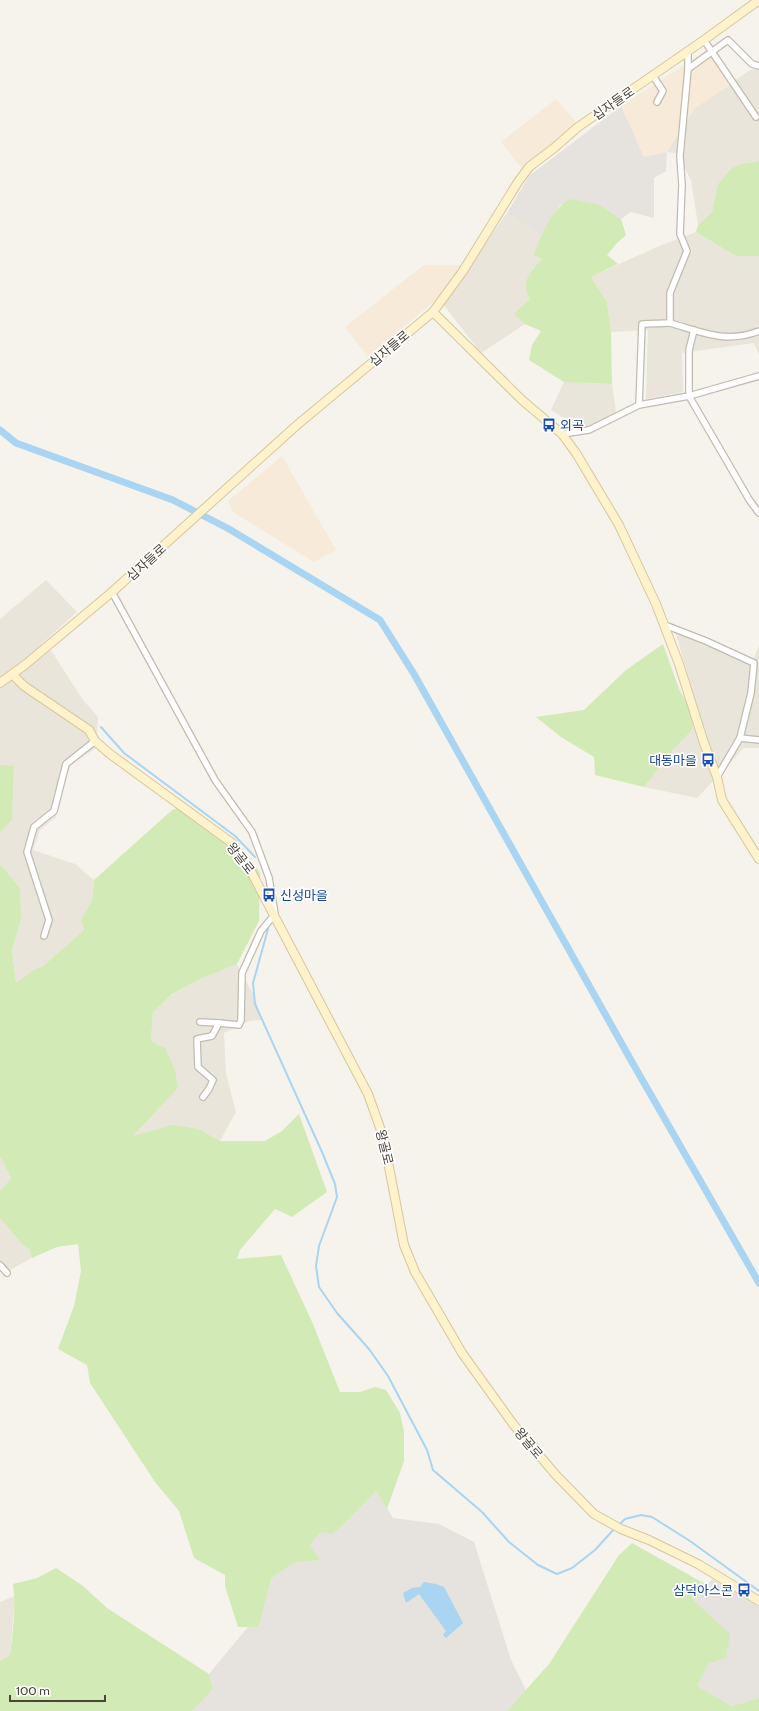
<svg xmlns="http://www.w3.org/2000/svg" width="759" height="1711" font-family="Cabin,'Noto Sans KR',sans-serif">
	<style>
		.residential { fill: #eae5da }
		.commercial { fill: #f7ead8 }
		.industrial { fill: #e6e2dd }
		.green { fill: #d2eab5 }
		.water { fill: #a9d4f2 }
		.lines { fill: none; stroke-linecap: round; stroke-linejoin: round }
		.stream { stroke: #a9d4f2; stroke-width: 2 }
		.canal { stroke: #a9d4f2; stroke-width: 7 }
		.street-casing { stroke: #c2bbae; stroke-width: 8 }
		.secondary-casing { stroke: #d6c79b; stroke-width: 10 }
		.street { stroke: #fff; stroke-width: 5.5 }
		.secondary { stroke: #fff3cd; stroke-width: 8 }
		.labels { text-anchor: middle; dominant-baseline: central; stroke-width: 3.5; stroke-linejoin: round; paint-order: stroke }
		.street-label { font-size: 13px; fill: #4b4439; stroke: #fff }
		.transit-label { font-size: 13px; fill: #164399; stroke: #fff; text-anchor: start }
	</style>
	<rect width="100%" height="100%" fill="#f6f3ec"/>
	<g class="residential">
		<polygon points="759,69 759,161 741,164 718,184 712,212 698,225 691,180 676,153 667,152 695,108 750,70"/>
		<polygon points="507,213 541,236 535,255 542,259 532,269 530,299 515,314 525,324 481,353 443,304"/>
		<polygon points="696,232 736,256 759,256 759,354 754,343 682,353 683,392 646,399 648,330 611,332 607,302 591,277 659,246"/>
		<polygon points="564,382 612,384 616,412 590,427 579,427 551,410"/>
		<polygon points="46,580 77,612 41,644 52,652 83,700 98,717 96,748 70,765 56,817 40,830 33,850 75,864 94,880 92,900 81,920 84,930 43,966 34,970 16,983 12,950 21,919 20,888 0,864 0,833 12,820 14,767 0,765 0,619"/>
		<polygon points="673,624 753,660 759,646 759,748 744,748 697,798 644,787 673,750 692,730 692,712 696,703"/>
		<polygon points="237,964 254,996 262,1020 249,1021 224,1033 226,1074 236,1112 220,1141 199,1129 132,1137 178,1088 151,1041 153,1012 169,997 199,979"/>
		<polygon points="0,1156 11,1178 0,1191"/>
		<polygon points="0,1218 22,1244 30,1250 32,1258 10,1270 0,1262"/>
		<polygon points="15,1596 10,1655 0,1661 0,1602"/>
	</g>
	<g class="commercial">
		<polygon points="707,50 730,85 695,108 667,152 644,157 621,106"/>
		<polygon points="556,99 577,123 522,169 501,142"/>
		<polygon points="424,265 460,265 464,276 368,357 345,327"/>
		<polygon points="282,456 336,550 314,562 233,512 228,501"/>
	</g>
	<g class="industrial">
		<polygon points="621,106 644,157 667,152 666,171 654,178 654,218 631,212 621,219 600,205 560,205 541,236 507,213 529,176"/>
		<polygon points="376,1491 393,1518 439,1524 474,1542 511,1660 526,1690 507,1711 192,1711 213,1689 209,1674 248,1627 259,1627 271,1579 293,1563 320,1560 310,1545 320,1531 333,1534 349,1519"/>
		<polygon points="712,1579 759,1607 759,1698 732,1706 697,1686 709,1663 694,1601"/>
	</g>
	<g class="green">
		<polygon points="759,161 759,256 736,256 696,232 698,225 712,212 718,184 732,168 741,164"/>
		<path d="M570 199 600 205 621 219 626 235 616 244 607 255 618 264 591 277 607 302 611 332 612 384 564 382 529 360 532 345 541 331 525 324 514 314 530 299C520 283 530 271 542 259L534 255C541 235 551 210 570 199Z"/>
		<polygon points="663,644 679,689 692,712 692,730 673,750 644,787 595,775 594,757 561,737 536,717 584,710 626,670"/>
		<polygon points="0,765 14,766 12,820 0,833"/>
		<polygon points="187,804 208,821 251,859 260,873 259,921 237,964 202,978 171,995 153,1012 151,1041 165,1048 175,1070 178,1088 133,1136 172,1125 199,1129 220,1141 265,1141 282,1131 299,1114 327,1192 292,1217 275,1209 240,1250 237,1259 281,1255 313,1324 340,1392 360,1392 375,1387 386,1390 400,1413 404,1432 404,1461 387,1509 376,1491 349,1519 333,1534 320,1532 310,1545 320,1560 293,1563 271,1579 259,1627 238,1627 225,1586 225,1575 194,1558 179,1511 155,1482 90,1383 87,1365 58,1349 74,1306 81,1271 78,1244 57,1247 32,1258 30,1250 22,1244 0,1218 0,1191 11,1178 0,1156 0,864 20,888 21,919 12,950 16,983 34,970 43,966 84,930 81,920 92,900 94,880 172,810"/>
		<polygon points="632,1543 707,1585 694,1601 730,1634 726,1658 709,1663 697,1686 732,1706 759,1698 759,1711 507,1711 549,1664 619,1555"/>
		<path d="M56 1568 83 1586 107 1608 209 1674 213 1689 192 1711H0V1661L10 1655C13 1631 16 1608 13 1584L37 1578Z"/>
	</g>
	<polygon class="water" points="424,1582 436,1584 444,1587 463,1623 446,1638 443,1635 446,1631 419,1594 406,1603 403,1593 412,1588 420,1587"/>
	<g class="lines">
		<g class="stream">
			<polyline points="101,727 124,753 235,836 255,857"/>
			<polyline points="268,929 253,983 255,1004 322,1152 335,1184 337,1197 319,1246 316,1266 319,1287 337,1313 369,1349 388,1376 427,1450 433,1470 482,1512 509,1542 538,1565 557,1574 572,1568 595,1550 615,1528"/>
			<polyline points="618,1526 625,1519 641,1515 652,1517 690,1541 759,1591"/>
		</g>
		<polyline class="canal" points="0,430 16,443 173,500 229,529 380,620 414,674 632,1062 759,1283"/>
		<g class="street-casing">
			<g id="street">
				<polyline points="704,40 756,117"/>
				<polyline points="688,69 728,40 752,64 759,66"/>
				<polyline points="653,76 663,91 657,102"/>
				<path d="M670 323C701 332 726 344 759 331"/>
				<polyline points="694,330 689,350 689,396 759,376"/>
				<polyline points="639,405 689,396 750,501 759,513"/>
				<polyline points="562,434 589,430 639,405 642,324 670,323 670,293 687,251 680,234 682,185 680,156 688,69 688,51"/>
				<polyline points="112,592 215,780 252,832 269,878 275,914 261,931 242,973 241,1020 239,1025 219,1023 212,1036 197,1039 198,1067 213,1080 209,1089 203,1097"/>
				<polyline points="665,625 706,641 754,663 751,693 740,738 717,777"/>
				<polyline points="740,738 759,740"/>
				<polyline points="44,936 49,920 27,852 34,827 54,811 66,764 95,741"/>
				<polyline points="200,1022 219,1023"/>
				<polyline points="0,1265 7,1273"/>
			</g>
		</g>
		<g class="secondary-casing">
			<g id="secondary">
				<polyline points="433,312 522,400 562,434 576,453 619,525 656,604 679,664 704,743 717,777 722,800 759,859"/>
				<polyline points="13,675 24,686 89,730 95,741 110,754 232,843 246,862 368,1094 383,1136 404,1245 415,1272 462,1353 513,1424 555,1474 594,1514 621,1529 649,1540 698,1564 759,1601"/>
				<polyline points="0,683 26,664 112,592 297,425 433,312 463,271 518,182 529,167 554,148 578,127 704,40 759,0"/>
			</g>
		</g>
		<use href="#street" class="street"/>
		<use href="#secondary" class="secondary"/>
	</g>
	<defs>
		<g id="bus-bare" transform="scale(1.08)"><path d="M-5-6H5V4H4V6H2V4H-2V6H-4V4H-5ZM-3.5-4V0h7V-4ZM-3.5 1.2v1.5H-2V1.2ZM2 1.2v1.5H3.5V1.2Z" fill="#1a4fb4" stroke="#fff" stroke-width="2.5" paint-order="stroke"/></g>
	</defs>
	<g fill-rule="evenodd">
		<use href="#bus-bare" x="549" y="425"/>
		<use href="#bus-bare" x="708" y="760"/>
		<use href="#bus-bare" x="269" y="895"/>
		<use href="#bus-bare" x="744" y="1590"/>
	</g>
	<g class="labels">
		<g class="street-label">
			<text transform="translate(613 103) rotate(-35)">십자들로</text>
			<text transform="translate(389 348) rotate(-40)">십자들로</text>
			<text transform="translate(146 562) rotate(-42)">십자들로</text>
			<text transform="translate(241 858) rotate(52)">왕골로</text>
			<text transform="translate(385 1147) rotate(76)">왕골로</text>
			<text transform="translate(529 1443) rotate(50)">왕골로</text>
		</g>
		<g class="transit-label">
			<text x="560" y="425">외곡</text>
			<text x="697" y="760" text-anchor="end">대동마을</text>
			<text x="280" y="895">신성마을</text>
			<text x="733" y="1590" text-anchor="end">삼덕아스콘</text>
		</g>
	</g>
	<path d="M10 1695v6h95v-6" fill="none" stroke="#4b4439" stroke-width="2"/>
	<text x="16" y="1695" font-size="12" fill="#4b4439" stroke="#ffffff" stroke-width="3" paint-order="stroke">100 m</text>
</svg>
